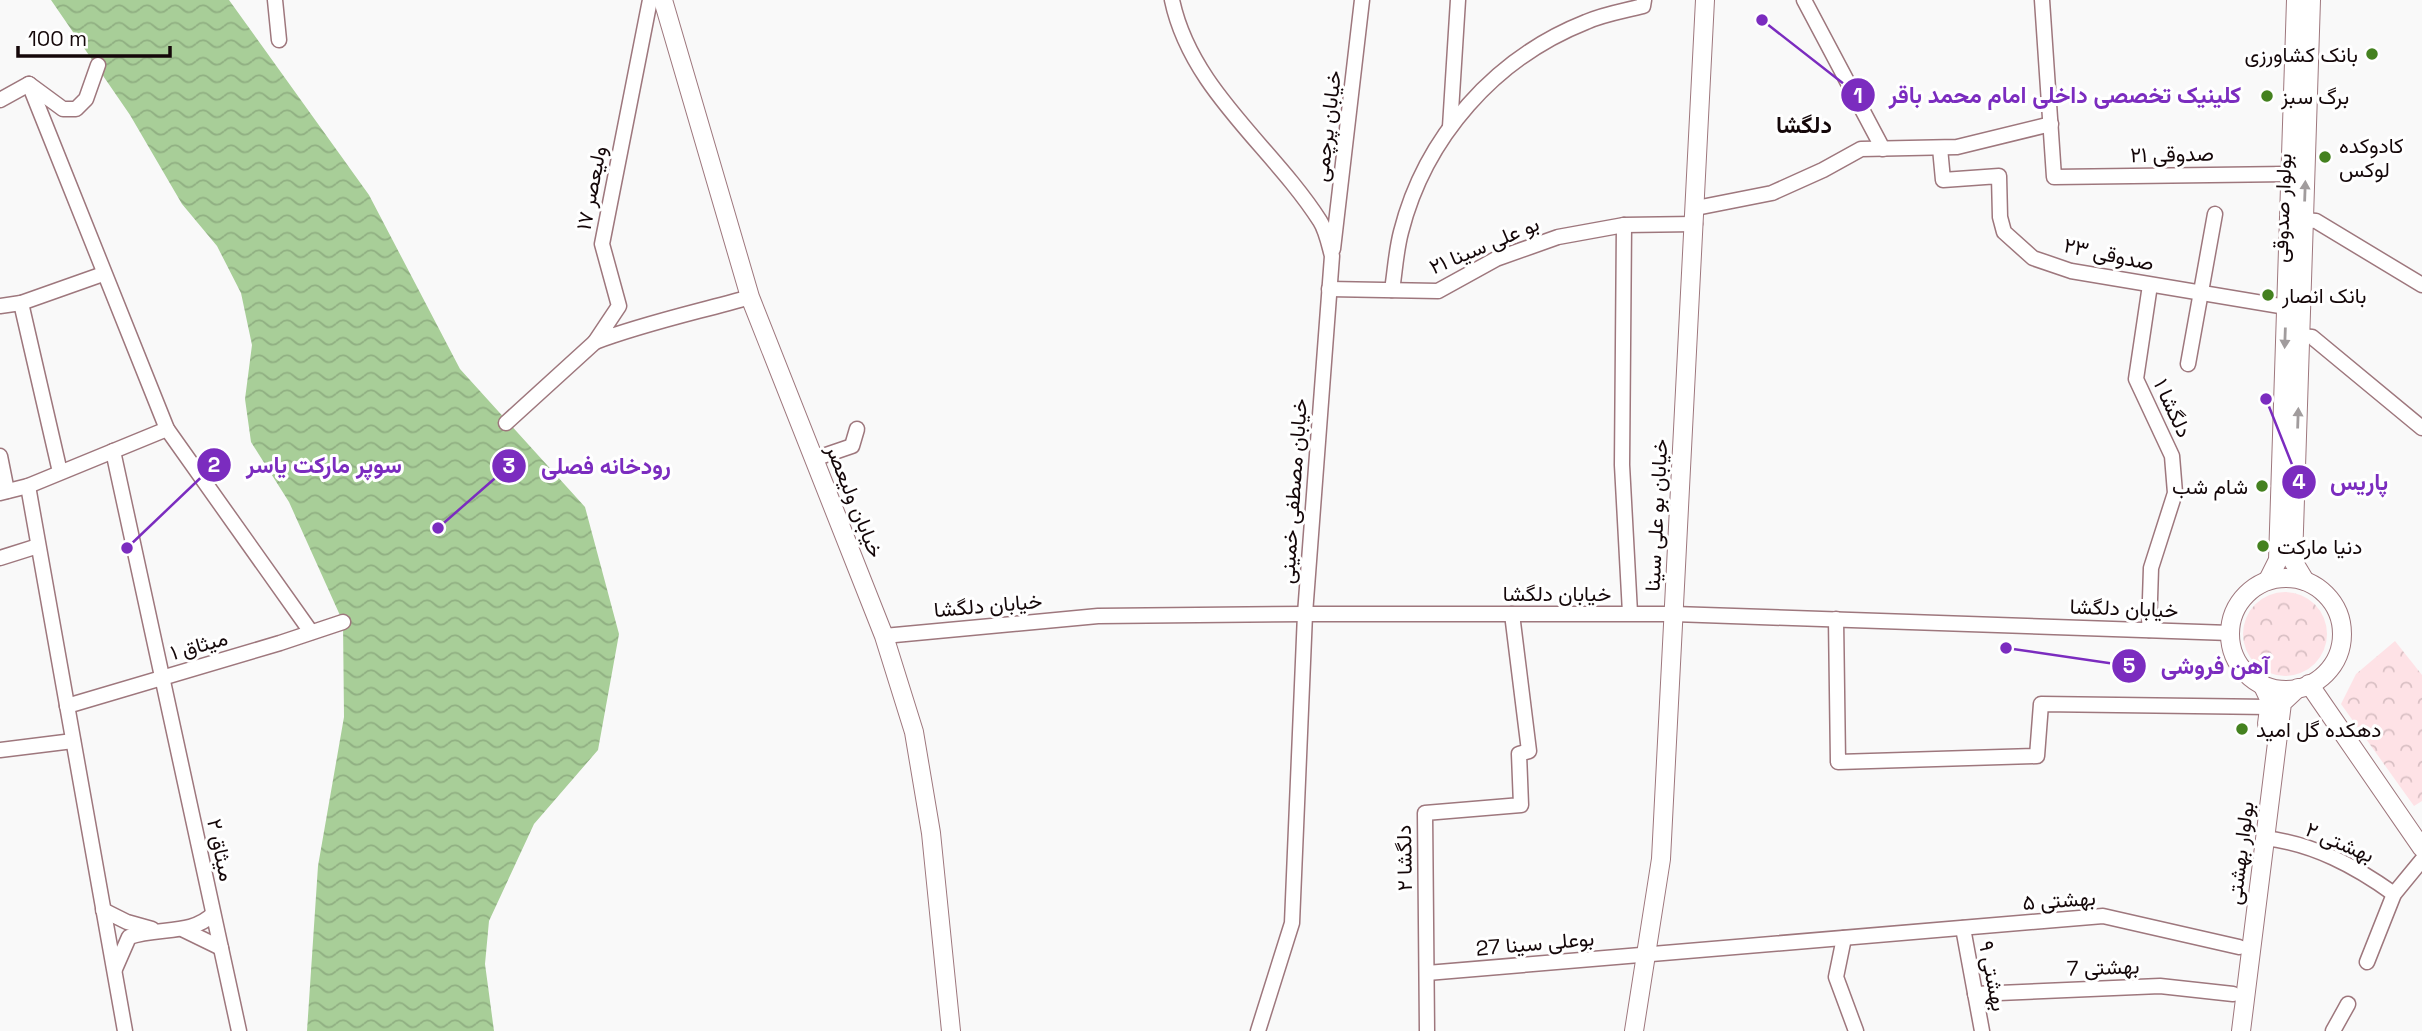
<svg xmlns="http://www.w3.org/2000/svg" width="2422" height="1031" font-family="'Space Grotesk',Vazirmatn,sans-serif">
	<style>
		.park { fill: url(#park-crowns) }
		.water { fill: url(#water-waves) }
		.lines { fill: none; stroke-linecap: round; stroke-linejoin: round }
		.minor-casing { stroke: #9e777d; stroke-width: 17 }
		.major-casing { stroke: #9e777d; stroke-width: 20 }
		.minor { stroke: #fff; stroke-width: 14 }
		.major { stroke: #fff; stroke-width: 18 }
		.oneway { fill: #a19c9d }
		.poi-dot { fill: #44811f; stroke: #fff; stroke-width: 2.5 }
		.labels { text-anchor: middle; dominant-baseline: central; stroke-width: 6; stroke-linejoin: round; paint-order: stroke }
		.poi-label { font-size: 21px; fill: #140709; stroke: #fff; text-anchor: start }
		.street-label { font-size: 21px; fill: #140709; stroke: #fff }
		.neighbourhood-label { font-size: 23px; font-weight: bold; fill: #140709; stroke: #fff }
		.leader { fill: none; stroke: #7b2cbf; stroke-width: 2.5 }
		.callout-dot { fill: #7b2cbf; stroke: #fff; stroke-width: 2.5 }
		.mark-label { font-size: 21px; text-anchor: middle; font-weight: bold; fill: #fff }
		.callout-label { font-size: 23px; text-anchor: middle; font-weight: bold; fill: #7b2cbf; stroke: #fff; stroke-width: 6; stroke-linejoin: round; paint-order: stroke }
	</style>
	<defs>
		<pattern id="park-crowns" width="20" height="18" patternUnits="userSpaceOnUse" patternTransform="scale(1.75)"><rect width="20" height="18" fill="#fee2e6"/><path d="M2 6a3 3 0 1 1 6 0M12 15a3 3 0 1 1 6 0" fill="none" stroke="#d9c0c4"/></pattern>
		<pattern id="water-waves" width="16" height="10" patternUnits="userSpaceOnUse" patternTransform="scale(1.75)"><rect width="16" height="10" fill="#a8ce98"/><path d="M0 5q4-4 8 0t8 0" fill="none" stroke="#90af82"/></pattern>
	</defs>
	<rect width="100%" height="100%" fill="#f9f9f9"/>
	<g class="park">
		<circle cx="2285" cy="634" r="42"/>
		<polygon points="2395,641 2422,675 2422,801 2414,806 2341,704 2356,674"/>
	</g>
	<polygon class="water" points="51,0 229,0 369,195 460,369 585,507 619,634 598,750 534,824 489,921 485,964 494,1031 307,1031 318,866 344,717 343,622 289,502 251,442 245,399 252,345 241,293 217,246 182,204 130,115"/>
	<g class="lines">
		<g class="minor-casing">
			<g id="minor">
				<polyline points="275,0 279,40"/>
				<path d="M650 0 602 244 619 306 595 342C645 323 698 312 750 297"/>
				<path d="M1172 0C1191 90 1272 146 1320 221 1326 230 1329 245 1332 256L1305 614 1292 923 1258 1031"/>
				<polyline points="1804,0 1883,149"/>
				<polyline points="2042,0 2054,177 2290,174"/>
				<polyline points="29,84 167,429 311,632"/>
				<polyline points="0,100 29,84 63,109 76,109 86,99 98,65"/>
				<polyline points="1450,127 1458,0"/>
				<polyline points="1940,148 1943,180 1999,176 2000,217 2004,232 2033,258 2071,271 2286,307"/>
				<polyline points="1696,208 1772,193 1823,170 1861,149 1957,147 2051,124"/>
				<polyline points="2304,220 2316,221 2422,285"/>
				<polyline points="1624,225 1622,465 1630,613"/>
				<polyline points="1333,249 1362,0"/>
				<polyline points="1329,289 1438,291 1496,259 1558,237 1624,225 1695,224"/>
				<path d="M1392 290C1395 271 1396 251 1401 232 1425 137 1495 58 1586 22 1604 14 1624 11 1643 6L1644 0"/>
				<polyline points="21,303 60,472"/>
				<polyline points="0,306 21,303 103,274"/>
				<polyline points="2300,336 2312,337 2422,428"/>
				<polyline points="2188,364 2215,214"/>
				<polyline points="506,423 595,342"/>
				<polyline points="113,451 239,1031"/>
				<polyline points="0,456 7,491"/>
				<polyline points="814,459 852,446 857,429"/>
				<polyline points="28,486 125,1031"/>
				<polyline points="0,493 28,486 167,429"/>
				<polyline points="0,558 38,546"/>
				<polyline points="1836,619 1838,762 2037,756 2041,704 2270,707"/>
				<polyline points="2149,630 2151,568 2175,493 2172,456 2136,379 2150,285"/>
				<polyline points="884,636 1098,616 1305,614 1674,614 2230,633"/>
				<polyline points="67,706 280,643 343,622"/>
				<polyline points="0,750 73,741"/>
				<path d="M2265 838C2314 844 2355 866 2394 894"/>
				<polyline points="103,910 127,922 152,929"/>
				<polyline points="1963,928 1982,1031"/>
				<polyline points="184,930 221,948"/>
				<polyline points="1844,938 1836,977 1856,1031"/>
				<polyline points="2367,962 2394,894 2422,860"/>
				<path d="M115 969 129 937C160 927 192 935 213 914"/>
				<polyline points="1427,973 2103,916 2239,947"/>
				<polyline points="1975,994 2160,986 2233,994"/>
				<polyline points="1427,1031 1425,813 1521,805 1519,754 1529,751 1512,614"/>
				<polyline points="2333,1031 2348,1004"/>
			</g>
		</g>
		<g class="major-casing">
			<g id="major">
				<polyline points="663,0 750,297 884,636 914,732 931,833 951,1031"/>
				<circle cx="2286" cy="634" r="56"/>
				<polyline points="2268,580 2278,560 2296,0"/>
				<polyline points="2305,581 2293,561 2311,0"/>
				<polyline points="2262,684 2270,701 2267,724"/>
				<polyline points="2309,684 2422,848"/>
				<polyline points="1634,1031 1661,859 1705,0"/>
				<polyline points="2241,1031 2282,703 2298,688"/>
			</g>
		</g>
		<use href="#minor" class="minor"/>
		<use href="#major" class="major"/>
	</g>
	<defs><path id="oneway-solid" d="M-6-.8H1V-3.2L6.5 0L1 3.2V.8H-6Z" transform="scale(1.75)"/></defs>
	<g class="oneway">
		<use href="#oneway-solid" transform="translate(2305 191) rotate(-88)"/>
		<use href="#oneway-solid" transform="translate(2285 338) rotate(92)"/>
		<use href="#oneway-solid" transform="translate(2298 418) rotate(-88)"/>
	</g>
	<g class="poi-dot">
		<circle cx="2372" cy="54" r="7"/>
		<circle cx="2267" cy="96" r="7"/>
		<circle cx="2325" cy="157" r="7"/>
		<circle cx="2268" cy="295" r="7"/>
		<circle cx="2262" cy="486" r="7"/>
		<circle cx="2263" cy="546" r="7"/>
		<circle cx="2242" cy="729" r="7"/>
	</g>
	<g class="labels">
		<g class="poi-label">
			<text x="2358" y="54" text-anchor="end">بانک کشاورزی</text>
			<text x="2281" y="96">برگ سبز</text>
			<text x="2339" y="145">کادوکده<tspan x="2339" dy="24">لوکس</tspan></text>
			<text x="2282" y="295">بانک انصار</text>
			<text x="2248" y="486" text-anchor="end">شام شب</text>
			<text x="2277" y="546">دنیا مارکت</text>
			<text x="2256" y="729">دهکده گل امید</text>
		</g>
		<g class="street-label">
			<text transform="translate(1327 126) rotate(-83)">خیابان پرچمی</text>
			<text transform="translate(2172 154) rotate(-1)">صدوقی ۲۱</text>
			<text transform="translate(591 188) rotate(-79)">ولیعصر ۱۷</text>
			<text transform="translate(2282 208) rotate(-88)">بولوار صدوقی</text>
			<text transform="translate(1484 245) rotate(-23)">بو علی سینا ۲۱</text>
			<text transform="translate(2109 254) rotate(12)">صدوقی ۲۳</text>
			<text transform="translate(2173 408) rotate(65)">دلگشا ۱</text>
			<text transform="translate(1293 491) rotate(-86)">خیابان مصطفی خمینی</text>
			<text transform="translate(855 501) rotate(68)">خیابان ولیعصر</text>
			<text transform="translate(1656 515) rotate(-87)">خیابان بو علی سینا</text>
			<text x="1557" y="593">خیابان دلگشا</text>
			<text transform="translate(988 605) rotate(-5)">خیابان دلگشا</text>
			<text transform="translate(2124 608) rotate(2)">خیابان دلگشا</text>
			<text transform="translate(199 645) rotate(-16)">میثاق ۱</text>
			<text transform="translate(2340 842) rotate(23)">بهشتی ۲</text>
			<text transform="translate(221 850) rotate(78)">میثاق ۲</text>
			<text transform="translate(2240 853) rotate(-83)">بولوار بهشتی</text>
			<text transform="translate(1404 858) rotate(-91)">دلگشا ۲</text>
			<text transform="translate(2059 900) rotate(-4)">بهشتی ۵</text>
			<text transform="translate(1535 943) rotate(-5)">بوعلی سینا 27</text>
			<text transform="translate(2103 967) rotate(-2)">بهشتی 7</text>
			<text transform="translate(1993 976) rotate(79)">بهشتی ۹</text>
		</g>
		<g class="neighbourhood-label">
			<text x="1804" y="125">دلگشا</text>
		</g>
	</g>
	<path class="leader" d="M1762 20L1858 95M127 548L214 465M438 528L509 466M2266 399L2299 482M2006 648L2129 666"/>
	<g class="callout-dot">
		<circle cx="1762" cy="20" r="7"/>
		<circle cx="127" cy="548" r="7"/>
		<circle cx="438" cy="528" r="7"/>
		<circle cx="2266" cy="399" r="7"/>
		<circle cx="2006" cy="648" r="7"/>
		<circle cx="1858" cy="95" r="18"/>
		<circle cx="214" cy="465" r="18"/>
		<circle cx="509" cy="466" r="18"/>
		<circle cx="2299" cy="482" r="18"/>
		<circle cx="2129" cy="666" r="18"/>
	</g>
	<g class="mark-label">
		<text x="1858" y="103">1</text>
		<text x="214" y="472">2</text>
		<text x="509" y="473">3</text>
		<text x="2299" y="489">4</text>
		<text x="2129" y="673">5</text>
	</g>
	<g class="callout-label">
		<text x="2065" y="103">کلینیک تخصصی داخلی امام محمد باقر</text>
		<text x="324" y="473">سوپر مارکت یاسر</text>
		<text x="606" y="474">رودخانه فصلی</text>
		<text x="2359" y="490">پاریس</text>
		<text x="2215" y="674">آهن فروشی</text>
	</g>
	<path d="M18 46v10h152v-10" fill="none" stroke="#140709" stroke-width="3.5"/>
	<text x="28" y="46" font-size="21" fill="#140709" stroke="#ffffff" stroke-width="5" paint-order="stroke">100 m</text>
</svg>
